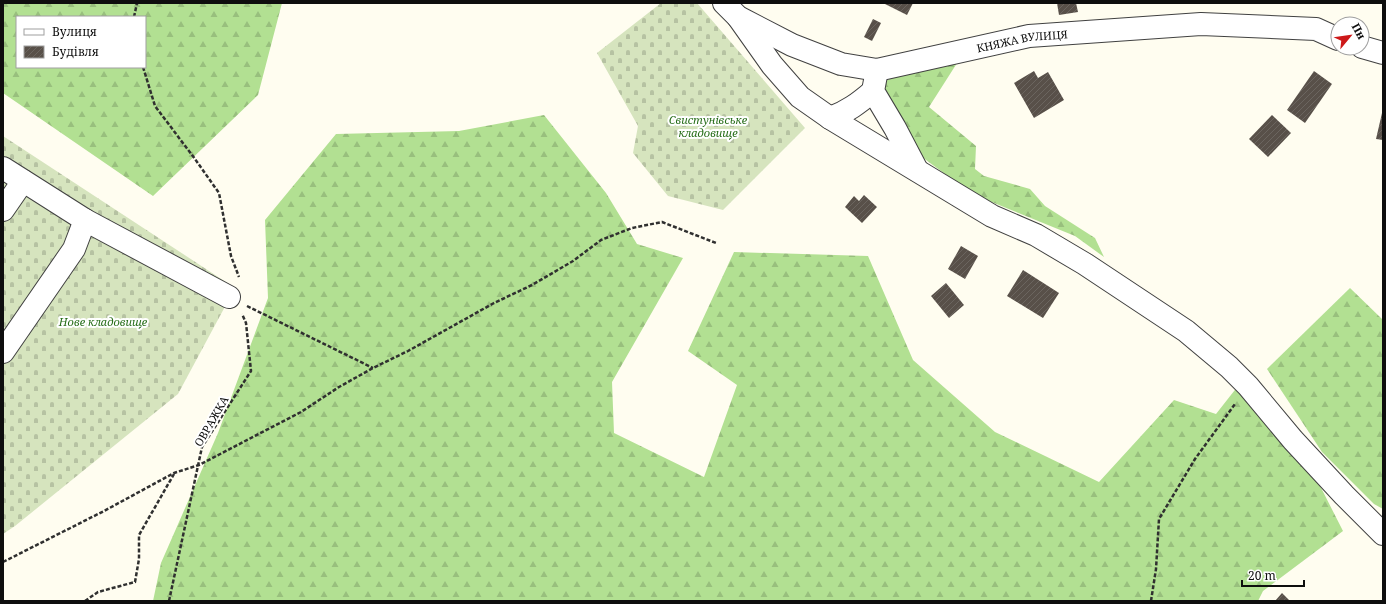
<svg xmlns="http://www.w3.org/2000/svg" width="1386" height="604" font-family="'Noto Serif',serif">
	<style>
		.forest { fill: url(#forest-firs); fill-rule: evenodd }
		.cemetery { fill: url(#cemetery-stones) }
		.building { fill: url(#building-hatch) }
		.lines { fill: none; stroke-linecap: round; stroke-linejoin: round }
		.minor-casing { stroke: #414141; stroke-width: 24 }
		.path { stroke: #303030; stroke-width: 2.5; stroke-dasharray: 4 2; stroke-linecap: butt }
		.minor { stroke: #fff; stroke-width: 22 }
		.labels { text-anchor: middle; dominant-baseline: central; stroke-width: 4; stroke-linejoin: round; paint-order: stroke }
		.street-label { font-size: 11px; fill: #0e0e0e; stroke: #fff }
		.park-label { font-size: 11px; font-style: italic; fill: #266d18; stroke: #fff }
	</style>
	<defs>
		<pattern id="forest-firs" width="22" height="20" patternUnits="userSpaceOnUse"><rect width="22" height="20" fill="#b2e092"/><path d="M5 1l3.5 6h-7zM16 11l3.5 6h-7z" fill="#98bf7d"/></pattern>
		<pattern id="cemetery-stones" width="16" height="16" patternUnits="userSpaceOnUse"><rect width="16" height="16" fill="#d6e4be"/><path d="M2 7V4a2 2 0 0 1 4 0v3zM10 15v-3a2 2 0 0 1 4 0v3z" fill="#b6c2a2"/></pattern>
		<pattern id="building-hatch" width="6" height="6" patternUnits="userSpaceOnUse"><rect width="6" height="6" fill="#585049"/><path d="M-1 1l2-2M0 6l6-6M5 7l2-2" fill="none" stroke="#6b655f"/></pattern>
	</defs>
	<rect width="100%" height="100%" fill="#fffdf0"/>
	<g class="forest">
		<path d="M3 3H282L258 95 153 196 3 93ZM17 17H145V67H17Z"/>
		<polygon points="959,60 929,107 976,146 975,169 984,176 1030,189 1045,206 1095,238 1104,257 1075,236 972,194 922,157 883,94 885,81 929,62"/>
		<polygon points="544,115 606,193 637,244 683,258 612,382 614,433 704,477 737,385 688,351 734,252 868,256 913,360 995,432 1099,482 1174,400 1216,414 1238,386 1314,474 1343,531 1263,591 1258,601 153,601 161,563 218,433 268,298 265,220 336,134 459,131"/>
		<polygon points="1350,288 1383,320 1383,509 1374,504 1322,452 1267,369"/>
	</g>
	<g class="cemetery">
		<polygon points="661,3 697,3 805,128 723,210 668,196 633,153 638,126 597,53"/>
		<polygon points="3,136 235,288 178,394 15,526 3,534"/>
	</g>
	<g class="building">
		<polygon points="883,3 913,3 907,15"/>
		<polygon points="1057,3 1076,3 1078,12 1059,15"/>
		<polygon points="873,19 881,23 872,41 864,37"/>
		<polygon points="1034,71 1038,78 1048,72 1064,100 1034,118 1014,83"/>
		<polygon points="1314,71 1332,84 1305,123 1287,110"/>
		<polygon points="1382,113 1383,113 1383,140 1376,139"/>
		<polygon points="1272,115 1291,133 1268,157 1249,139"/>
		<polygon points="864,195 877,207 862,223 845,207 854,196 859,201"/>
		<polygon points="961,246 978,256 965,279 948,269"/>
		<polygon points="1023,270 1059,293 1043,318 1007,296"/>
		<polygon points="946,283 964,305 949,318 931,296"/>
		<polygon points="1282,593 1290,601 1275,601"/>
	</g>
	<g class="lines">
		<g class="minor-casing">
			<g id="minor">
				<path id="s1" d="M724 3 738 17 792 45 841 64 877 70 1029 36 1201 24 1316 29 1338 39"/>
				<polyline points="738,17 772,65 800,97 830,118 992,216 1036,235 1085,264 1186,331 1229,367 1248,386 1293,440 1344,495 1383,534"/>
				<polyline points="1362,47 1383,53"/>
				<polyline points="877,70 873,91 895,128 917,170"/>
				<path d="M830 118C847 112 859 103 873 91"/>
				<polyline points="3,168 85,220 74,249 3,352"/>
				<polyline points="3,210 23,181"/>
				<polyline points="85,220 229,297"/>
			</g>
		</g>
		<g class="path">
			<polyline points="134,17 137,3"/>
			<polyline points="143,67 155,106 195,159 219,193 231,256 239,277"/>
			<polyline points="247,306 373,368"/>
			<polyline points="3,562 104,511 174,473 199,465 301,412 339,387 373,368 408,351 494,303 532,285 573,261 601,240 632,228 662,222 716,243"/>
			<polyline points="85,601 98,592 135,582 139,559 139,535 174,474"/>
			<polyline points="169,601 202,447 251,371 246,323 242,314"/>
			<polyline points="1151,601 1156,569 1159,519 1195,459 1235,404"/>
		</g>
		<use href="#minor" class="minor"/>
	</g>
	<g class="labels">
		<g class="street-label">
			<text stroke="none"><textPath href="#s1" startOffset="318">КНЯЖА ВУЛИЦЯ</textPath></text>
			<text transform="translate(211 421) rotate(-60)">ОВРАЖКА</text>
		</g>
		<g class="park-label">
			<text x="708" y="119">Свистунівське<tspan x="708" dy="13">кладовище</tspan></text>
			<text x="103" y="321">Нове кладовище</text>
		</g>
	</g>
	<rect width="1386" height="604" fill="none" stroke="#0e0e0e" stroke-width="8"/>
	<rect x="16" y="16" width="130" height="52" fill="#ffffff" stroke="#9f9f9f"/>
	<rect x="24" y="29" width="20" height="6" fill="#ffffff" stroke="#9f9f9f"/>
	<text x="52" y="36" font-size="12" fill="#0e0e0e">Вулиця</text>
	<rect x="24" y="46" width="20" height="12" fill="url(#building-hatch)" stroke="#9f9f9f"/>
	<text x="52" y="56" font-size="12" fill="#0e0e0e">Будівля</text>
	<g transform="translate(1350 36) rotate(61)"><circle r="19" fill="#ffffff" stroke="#9f9f9f"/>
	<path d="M0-3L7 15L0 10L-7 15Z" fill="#cd1819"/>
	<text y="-6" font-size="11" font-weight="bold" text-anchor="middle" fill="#0e0e0e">Пн</text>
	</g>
	<path d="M1242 580v6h62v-6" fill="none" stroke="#0e0e0e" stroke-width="2"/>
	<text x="1248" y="580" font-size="12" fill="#0e0e0e" stroke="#ffffff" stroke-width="3" paint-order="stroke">20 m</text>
</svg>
